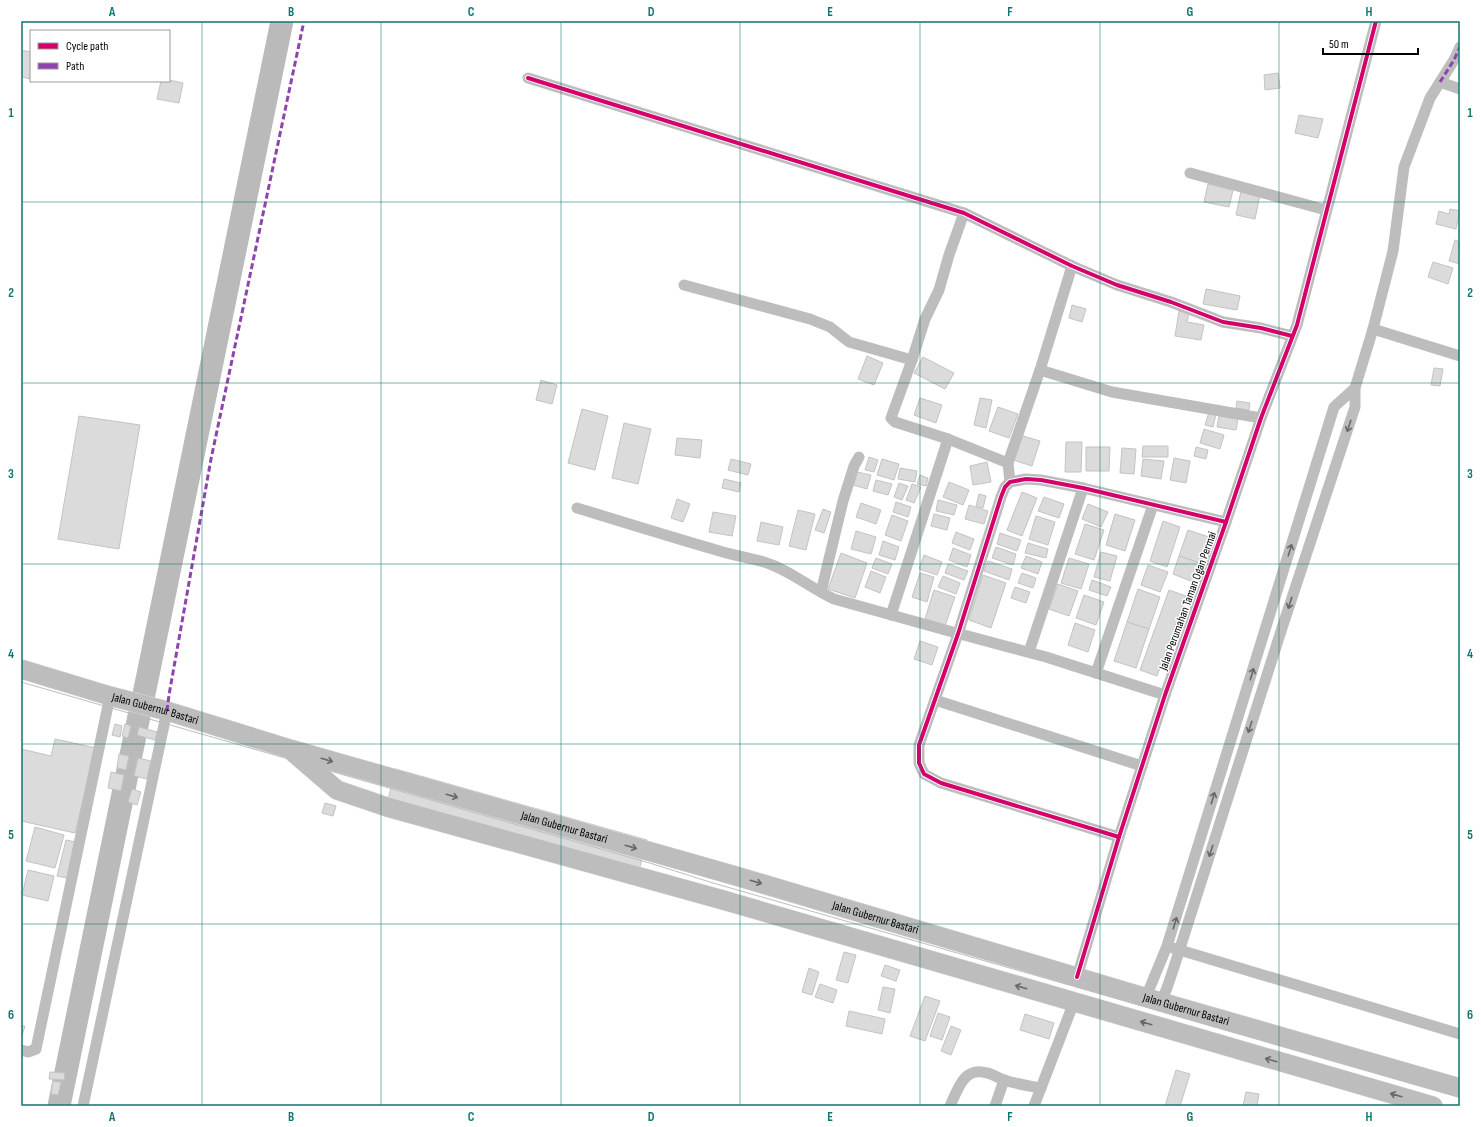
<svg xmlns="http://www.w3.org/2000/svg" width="1481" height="1127" font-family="'Sofia Sans Condensed',sans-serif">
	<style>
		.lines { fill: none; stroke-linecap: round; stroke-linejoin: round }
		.river { stroke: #bababa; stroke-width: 23 }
		.building { fill: #dbdbdb; stroke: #c3c3c3 }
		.highway-casing { stroke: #dbdbdb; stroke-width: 20 }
		.street { stroke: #bdbdbd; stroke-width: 11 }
		.highway { stroke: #bdbdbd; stroke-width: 19 }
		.tram { stroke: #bdbdbd; stroke-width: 1 }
		.quiet { stroke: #8e44ad; stroke-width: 3; stroke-dasharray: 6 3; stroke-linecap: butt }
		.cycleway-casing { stroke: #fff; stroke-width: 6 }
		.cycleway { stroke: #d6006c; stroke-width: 4 }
		.oneway { stroke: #686868 }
		.grid { fill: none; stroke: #0f766e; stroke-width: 1; stroke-opacity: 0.55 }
		.labels { text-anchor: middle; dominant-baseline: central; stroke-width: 3; stroke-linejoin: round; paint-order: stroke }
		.street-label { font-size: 12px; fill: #000; stroke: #fff }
		.neatline { fill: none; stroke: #0f766e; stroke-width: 1.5 }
		.grid-label { font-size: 13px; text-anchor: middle; font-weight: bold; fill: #0f766e }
	</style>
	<rect width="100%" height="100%" fill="#fff"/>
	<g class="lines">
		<g class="river">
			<polyline points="144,694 282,21"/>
			<polyline points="59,1106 139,716"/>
		</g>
	</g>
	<g class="building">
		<polygon points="21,50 31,52 31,79 21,77"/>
		<polygon points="1278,73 1280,88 1265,90 1264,75"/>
		<polygon points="169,80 183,83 179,103 157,99 161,81"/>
		<polygon points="1299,115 1323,119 1318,138 1295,133"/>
		<polygon points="1208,184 1233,190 1229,207 1204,202"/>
		<polygon points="1241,191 1260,195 1255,219 1236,215"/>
		<polygon points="1450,209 1460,211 1456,229 1436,224 1439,211 1449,214"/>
		<polygon points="1455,240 1460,242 1460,264 1449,261"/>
		<polygon points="1433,262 1453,268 1448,284 1428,277"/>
		<polygon points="1206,289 1240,296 1237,310 1203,304"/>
		<polygon points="1072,305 1086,309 1082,322 1069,318"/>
		<polygon points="1179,311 1189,312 1187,322 1204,325 1201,340 1175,336"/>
		<polygon points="867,356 883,363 874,385 858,379"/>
		<polygon points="923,357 954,373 945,389 914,373"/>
		<polygon points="1434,368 1443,369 1440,386 1431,385"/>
		<polygon points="541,380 557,385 552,404 536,400"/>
		<polygon points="920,398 942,405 936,423 914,415"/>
		<polygon points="980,398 992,400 986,428 974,425"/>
		<polygon points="1237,401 1250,403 1249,410 1236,408"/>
		<polygon points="998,407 1018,414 1009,438 989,431"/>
		<polygon points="582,409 608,416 595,470 568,463"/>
		<polygon points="1209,412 1216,414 1213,427 1205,425"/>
		<polygon points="79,416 140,425 119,549 58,539"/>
		<polygon points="1219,416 1238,419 1236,430 1217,427"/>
		<polygon points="624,423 651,429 638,484 612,478"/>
		<polygon points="1204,429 1224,435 1220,449 1200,443"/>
		<polygon points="1020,435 1040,441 1032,466 1013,460"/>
		<polygon points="677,438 702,440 700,458 675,455"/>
		<polygon points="1066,442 1082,442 1081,472 1065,472"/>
		<polygon points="1143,446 1168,446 1168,457 1142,457"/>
		<polygon points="1086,447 1110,447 1109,471 1086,471"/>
		<polygon points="1196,447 1208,450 1206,459 1194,456"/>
		<polygon points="1122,448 1136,449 1134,474 1120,473"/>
		<polygon points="869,457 878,460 874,472 865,470"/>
		<polygon points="1174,458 1190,461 1186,483 1170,480"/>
		<polygon points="731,459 751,464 748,475 728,470"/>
		<polygon points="882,459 899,464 894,480 877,475"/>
		<polygon points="1143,459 1164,461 1161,479 1141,476"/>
		<polygon points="987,462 991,482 973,485 970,466"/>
		<polygon points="900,468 917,471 915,482 898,479"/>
		<polygon points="857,472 871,475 867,489 853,485"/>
		<polygon points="920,475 928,478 926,486 917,484"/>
		<polygon points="724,479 741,483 739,492 722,488"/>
		<polygon points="876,480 892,484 888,495 873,491"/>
		<polygon points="949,482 969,490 963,505 943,497"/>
		<polygon points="899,483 908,486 902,500 894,497"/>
		<polygon points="912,484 921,487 914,503 906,500"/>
		<polygon points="1022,492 1037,498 1022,536 1007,530"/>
		<polygon points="979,494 986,496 983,508 976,506"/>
		<polygon points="1044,497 1064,504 1059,518 1038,511"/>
		<polygon points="677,499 690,504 683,522 671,518"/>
		<polygon points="938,500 957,505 954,515 936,511"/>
		<polygon points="896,502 911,507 908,517 893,512"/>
		<polygon points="861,503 881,510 876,524 856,517"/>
		<polygon points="1088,504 1108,512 1101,527 1082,519"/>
		<polygon points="969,505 988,511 984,524 965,519"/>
		<polygon points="823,509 831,512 824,533 815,530"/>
		<polygon points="798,510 815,514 806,550 789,546"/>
		<polygon points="713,512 736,516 732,536 709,532"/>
		<polygon points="934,514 950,518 947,530 931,526"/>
		<polygon points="1115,514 1135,520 1125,551 1106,545"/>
		<polygon points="892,515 908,521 901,541 885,535"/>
		<polygon points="1036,516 1055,522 1048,545 1029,539"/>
		<polygon points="1163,521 1180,527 1167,567 1150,561"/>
		<polygon points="761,522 783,527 779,545 757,541"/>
		<polygon points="1085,524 1104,530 1094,560 1075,554"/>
		<polygon points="1188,530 1209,537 1200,563 1179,556"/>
		<polygon points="856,531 876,537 871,554 851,549"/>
		<polygon points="956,532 974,539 970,550 952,543"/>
		<polygon points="1000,533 1021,540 1017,551 997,544"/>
		<polygon points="883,541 899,547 895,560 879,555"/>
		<polygon points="1028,543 1048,549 1046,558 1025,553"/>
		<polygon points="996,547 1016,554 1013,565 992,558"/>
		<polygon points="953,548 971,555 967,567 949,560"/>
		<polygon points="1101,552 1117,556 1110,581 1094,577"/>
		<polygon points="841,553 867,563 855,598 828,589"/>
		<polygon points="924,555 942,562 937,575 919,569"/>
		<polygon points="1026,556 1042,562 1038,574 1021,568"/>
		<polygon points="1179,556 1200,563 1193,582 1173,574"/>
		<polygon points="876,558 892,564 888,574 872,568"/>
		<polygon points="1069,558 1089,564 1081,589 1061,583"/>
		<polygon points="988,561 1012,569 1009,580 984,571"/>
		<polygon points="948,564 968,571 964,580 945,573"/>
		<polygon points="1148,565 1168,572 1160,592 1141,585"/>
		<polygon points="871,571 886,577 880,593 865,587"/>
		<polygon points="920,573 934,577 927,602 912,597"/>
		<polygon points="1022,573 1036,578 1033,588 1018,583"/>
		<polygon points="983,575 1006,583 991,628 969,620"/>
		<polygon points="943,576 960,583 956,594 938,587"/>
		<polygon points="1092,580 1111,587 1107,596 1089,590"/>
		<polygon points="1058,584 1078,591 1069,616 1049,609"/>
		<polygon points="1015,587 1030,592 1026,603 1011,598"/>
		<polygon points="1138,589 1160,597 1149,629 1127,622"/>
		<polygon points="934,590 955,597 945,626 925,619"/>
		<polygon points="1169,590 1186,596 1157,676 1140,670"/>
		<polygon points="1084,595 1104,602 1096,625 1076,618"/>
		<polygon points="1127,622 1149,629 1136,668 1114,661"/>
		<polygon points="1075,623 1095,630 1088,652 1068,645"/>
		<polygon points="920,641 938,647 932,665 914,659"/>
		<polygon points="115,724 122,726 120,737 112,735"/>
		<polygon points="125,724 131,726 128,738 122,736"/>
		<polygon points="139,727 157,732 155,740 137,735"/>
		<polygon points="55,739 96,748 75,833 21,821 21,749 51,756"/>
		<polygon points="119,754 129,756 126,770 117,768"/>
		<polygon points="138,758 151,761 147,779 134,776"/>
		<polygon points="396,769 647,840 638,874 387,803"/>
		<polygon points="111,772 124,775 121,791 108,788"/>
		<polygon points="132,789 141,792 137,805 128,802"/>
		<polygon points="325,803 336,806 333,816 322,813"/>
		<polygon points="35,827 64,835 55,868 26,861"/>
		<polygon points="66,840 76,842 67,878 57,876"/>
		<polygon points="28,870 54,876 48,901 22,895"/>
		<polygon points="844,952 856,955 848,983 836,980"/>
		<polygon points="885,965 900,970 896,981 881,976"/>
		<polygon points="809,968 819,972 812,995 802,992"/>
		<polygon points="820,984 837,990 833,1003 815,997"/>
		<polygon points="883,987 895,989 890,1013 878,1010"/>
		<polygon points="925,996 940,1001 925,1041 910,1036"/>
		<polygon points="849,1011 885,1019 882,1034 846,1026"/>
		<polygon points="938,1013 950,1017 942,1040 930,1036"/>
		<polygon points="1025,1014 1054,1023 1049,1039 1020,1030"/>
		<polygon points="21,1025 25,1026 21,1039"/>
		<polygon points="951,1026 961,1030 951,1055 941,1051"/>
		<polygon points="1176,1070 1190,1074 1180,1106 1165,1106"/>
		<polygon points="50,1072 65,1073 64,1080 49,1079"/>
		<polygon points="53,1081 61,1082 58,1095 51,1094"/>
		<polygon points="1246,1092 1259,1094 1257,1106 1243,1106"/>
	</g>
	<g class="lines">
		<g class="highway-casing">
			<g id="highway">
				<path id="s1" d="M21 669 110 696 167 711 290 749 736 876 1161 1002 1460 1088"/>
				<polyline points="294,753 337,790 387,807 723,900 1433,1106"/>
			</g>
		</g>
		<g class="street">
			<polyline points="528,78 964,213 1072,266 1117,285 1171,302 1223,322 1261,328 1292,336"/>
			<polyline points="1440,82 1460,89"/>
			<polyline points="1190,173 1326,210"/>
			<polyline points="964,213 949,255 939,290 925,319 912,360 891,418 895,422 948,439 1008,463 1010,482"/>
			<polyline points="684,285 810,319 830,327 849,342 912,360"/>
			<polyline points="1373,329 1393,251 1404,167 1430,98 1454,60 1460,47"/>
			<polyline points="1040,370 1112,392 1261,418"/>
			<polyline points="1008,463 1040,370 1072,266"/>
			<path d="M577 508C626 523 674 538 723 552 737 556 751 558 764 562 790 570 810 588 834 599L949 631 1046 657 1165 695"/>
			<polyline points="821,592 843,501 854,466 859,457"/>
			<polyline points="891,615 948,439"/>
			<polyline points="1029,652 1083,488"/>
			<polyline points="1096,673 1153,505"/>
			<polyline points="935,700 1142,766"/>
			<polyline points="1119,837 941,783 924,774 919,763 919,745 958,634 1001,497 1005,487 1010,482 1026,479 1041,480 1083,488 1226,522"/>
			<polyline points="1173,948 1460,1034"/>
			<polyline points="1077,977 1119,837 1165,695 1226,522 1261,418 1297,325 1376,21"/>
			<polyline points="1146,997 1167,946 1334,407 1355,388"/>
			<polyline points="1161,1002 1167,988 1175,964 1282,628 1355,407 1355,388 1373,329 1460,356"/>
			<polyline points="21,1050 28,1052 36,1049 110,696"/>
			<polyline points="83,1106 167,711"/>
			<path d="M950 1106C958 1089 964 1066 987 1073 993 1074 998 1078 1004 1080 1016 1084 1029 1086 1041 1088"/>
			<polyline points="995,1106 1004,1080"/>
			<polyline points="1034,1106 1074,1002"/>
		</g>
		<use href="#highway" class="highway"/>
		<g class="tram">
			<polyline points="21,682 653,864 713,883 1460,1097"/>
			<polyline points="234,737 582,836 715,875 1460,1089"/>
		</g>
		<g class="quiet">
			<polyline points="1440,82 1454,60 1460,47"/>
			<polyline points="167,711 169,695 211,459 304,21"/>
		</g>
		<g class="cycleway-casing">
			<g id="cycleway">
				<polyline points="528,78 964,213 1072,266 1117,285 1171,302 1223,322 1261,328 1292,336"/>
				<polyline points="1119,837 941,783 924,774 919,763 919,745 958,634 1001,497 1005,487 1010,482 1026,479 1041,480 1083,488 1226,522"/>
				<polyline points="1077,977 1119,837 1165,695 1226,522 1261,418 1297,325 1376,21"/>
			</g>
		</g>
		<use href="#cycleway" class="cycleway"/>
	</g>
	<defs><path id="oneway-shaft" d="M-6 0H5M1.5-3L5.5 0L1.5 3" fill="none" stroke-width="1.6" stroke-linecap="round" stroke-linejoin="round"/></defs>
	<g class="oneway">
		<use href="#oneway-shaft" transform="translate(1349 426) rotate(108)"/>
		<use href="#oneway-shaft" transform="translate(1290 550) rotate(-73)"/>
		<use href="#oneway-shaft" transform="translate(1290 603) rotate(108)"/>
		<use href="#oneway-shaft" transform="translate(1252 674) rotate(-73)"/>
		<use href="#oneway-shaft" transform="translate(1250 727) rotate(108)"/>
		<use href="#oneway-shaft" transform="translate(327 760) rotate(16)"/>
		<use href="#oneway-shaft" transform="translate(452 796) rotate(16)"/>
		<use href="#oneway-shaft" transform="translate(1213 798) rotate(-73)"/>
		<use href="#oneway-shaft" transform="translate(631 847) rotate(16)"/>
		<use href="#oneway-shaft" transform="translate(1211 851) rotate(108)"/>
		<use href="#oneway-shaft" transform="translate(756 882) rotate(16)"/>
		<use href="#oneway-shaft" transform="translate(1175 923) rotate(-73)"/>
		<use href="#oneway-shaft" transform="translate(1021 987) rotate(-164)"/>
		<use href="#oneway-shaft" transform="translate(1146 1023) rotate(-164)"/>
		<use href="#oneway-shaft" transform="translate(1271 1060) rotate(-164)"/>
		<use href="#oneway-shaft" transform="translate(1396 1095) rotate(-164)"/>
	</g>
	<path class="grid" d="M202 21V1106M381 21V1106M561 21V1106M740 21V1106M920 21V1106M1100 21V1106M1279 21V1106M21 202H1460M21 383H1460M21 564H1460M21 744H1460M21 924H1460"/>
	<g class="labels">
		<g class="street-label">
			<text transform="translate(1188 601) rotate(-70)">Jalan Perumahan Taman Ogan Permai</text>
			<text stroke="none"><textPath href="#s1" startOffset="140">Jalan Gubernur Bastari</textPath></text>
			<text stroke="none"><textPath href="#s1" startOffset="566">Jalan Gubernur Bastari</textPath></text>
			<text stroke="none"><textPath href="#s1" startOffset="890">Jalan Gubernur Bastari</textPath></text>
			<text stroke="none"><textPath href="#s1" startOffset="1214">Jalan Gubernur Bastari</textPath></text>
		</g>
	</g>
	<rect width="1481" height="1127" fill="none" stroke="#ffffff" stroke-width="44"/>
	<rect x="30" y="30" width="140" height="52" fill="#ffffff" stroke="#999999"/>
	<rect x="38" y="43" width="20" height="6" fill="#d6006c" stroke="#999999"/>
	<text x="66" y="50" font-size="12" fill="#000000">Cycle path</text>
	<rect x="38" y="63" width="20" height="6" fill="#8e44ad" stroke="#999999"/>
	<text x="66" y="70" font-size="12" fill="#000000">Path</text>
	<path d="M1323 48v6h95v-6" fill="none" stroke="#000000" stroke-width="2"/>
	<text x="1329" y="48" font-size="12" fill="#000000" stroke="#ffffff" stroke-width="3" paint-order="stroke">50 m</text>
	<rect x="22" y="22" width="1437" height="1083" class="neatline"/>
	<g class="grid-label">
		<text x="112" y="16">A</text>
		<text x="291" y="16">B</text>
		<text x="471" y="16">C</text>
		<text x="651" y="16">D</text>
		<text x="830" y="16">E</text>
		<text x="1010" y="16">F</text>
		<text x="1190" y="16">G</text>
		<text x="1369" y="16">H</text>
		<text x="11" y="117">1</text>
		<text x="1470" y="117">1</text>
		<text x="11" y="297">2</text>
		<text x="1470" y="297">2</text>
		<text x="11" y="478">3</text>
		<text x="1470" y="478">3</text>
		<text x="11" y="658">4</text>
		<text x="1470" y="658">4</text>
		<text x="11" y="839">5</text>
		<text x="1470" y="839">5</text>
		<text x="11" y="1019">6</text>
		<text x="1470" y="1019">6</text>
		<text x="112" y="1121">A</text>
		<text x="291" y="1121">B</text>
		<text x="471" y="1121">C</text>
		<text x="651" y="1121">D</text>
		<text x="830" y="1121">E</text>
		<text x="1010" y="1121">F</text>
		<text x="1190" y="1121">G</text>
		<text x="1369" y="1121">H</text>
	</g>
</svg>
